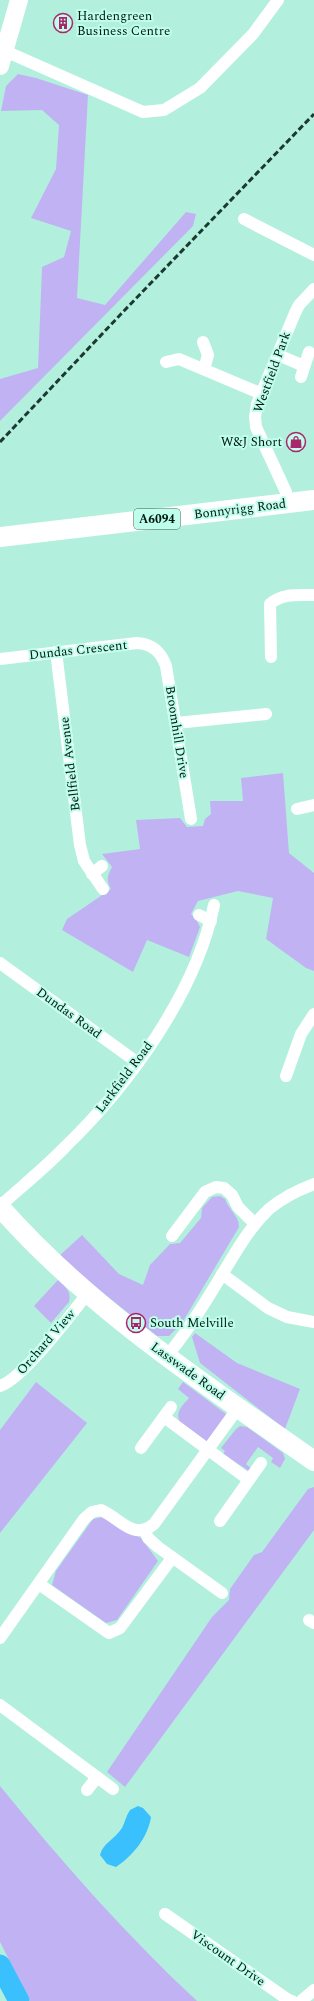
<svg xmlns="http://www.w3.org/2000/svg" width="314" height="2001" font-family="Spectral,serif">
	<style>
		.green { fill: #c1b3f3 }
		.water { fill: #3bc0fe }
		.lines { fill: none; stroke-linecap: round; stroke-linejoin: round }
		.river { stroke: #3bc0fe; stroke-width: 21 }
		.minor { stroke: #fff; stroke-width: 12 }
		.secondary { stroke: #fff; stroke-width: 18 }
		.primary { stroke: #fff; stroke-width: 20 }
		.rail { stroke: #1c3931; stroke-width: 3; stroke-dasharray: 6 3; stroke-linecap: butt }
		.labels { text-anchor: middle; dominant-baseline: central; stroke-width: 4; stroke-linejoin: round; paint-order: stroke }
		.shield { fill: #bffeea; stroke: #3a5d53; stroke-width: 1 }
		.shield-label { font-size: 12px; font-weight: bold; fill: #011812 }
		.poi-label { font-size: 13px; fill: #011812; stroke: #bffeea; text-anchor: start }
		.street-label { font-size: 13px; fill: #011812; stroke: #bffeea }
	</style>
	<rect width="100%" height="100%" fill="#b2f0dd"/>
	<g class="green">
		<polygon points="18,74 36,78 88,95 77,298 105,305 186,212 196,214 193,226 0,421 0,379 38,368 42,267 64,257 71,231 31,218 56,169 59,125 42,110 1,111 6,86"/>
		<path d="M283 773 289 853 314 873V971L306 968 266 939 273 898 238 891 198 901 191 914 196 919 200 927 189 957 147 940 133 972 62 930 67 919 111 889C106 880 107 876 112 867L102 854 140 849 136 820 180 818 187 827 203 826 205 819 211 814 210 801H243L241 778Z"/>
		<path d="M220 1196 225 1199C229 1210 239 1216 239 1227L182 1323 169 1336H157L58 1257 82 1235 119 1274 143 1285 150 1265 170 1244 180 1243 201 1218 202 1208 212 1197Z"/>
		<path d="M58 1280C65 1287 72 1291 69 1302L51 1323 34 1306Z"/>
		<polygon points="195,1333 237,1363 300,1389 285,1429 200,1363 192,1337"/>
		<polygon points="36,1382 87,1423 0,1533 0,1430"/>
		<path d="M183 1382 226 1414 224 1420 209 1441H206L180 1422C175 1412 182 1406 189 1398L178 1389Z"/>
		<polygon points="240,1426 247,1427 283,1453 285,1459 280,1468 271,1462 273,1458 258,1447 246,1464 253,1470 249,1471 223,1454 225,1451 221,1448 236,1429"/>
		<polygon points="314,1487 314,1530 125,1787 107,1772 212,1617 229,1600 230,1589 254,1555 262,1552 308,1489"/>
		<polygon points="103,1517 141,1538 158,1561 117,1620 106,1623 52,1585 56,1571 93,1519"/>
		<path d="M0 1786C61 1861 126 1935 197 2001H30L0 1942Z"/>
	</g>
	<path class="water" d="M138 1806 143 1808 151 1817C148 1837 133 1856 116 1867L107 1864 100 1855C103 1843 115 1839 122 1828 125 1822 126 1816 130 1810Z"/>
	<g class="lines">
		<polyline class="river" points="0,1965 19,2001"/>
		<g class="minor">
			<polyline points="5,51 143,112 164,110 200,88 253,34 278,0"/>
			<polyline points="244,219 314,255"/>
			<polyline points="203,342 208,355 204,369"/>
			<polyline points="278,355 304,366"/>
			<polyline points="166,362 179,359 262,394"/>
			<polyline points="301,377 309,352"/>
			<polyline points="287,503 286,492 256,427 255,417 257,404 295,313 299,305 314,289"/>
			<polyline points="56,652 80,845 84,861 103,889"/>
			<path d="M271 657 270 604C282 593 298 595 314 595"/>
			<path d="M0 659 137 643C153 644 161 652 166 666L191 819"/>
			<polyline points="176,723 266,714"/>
			<polyline points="297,809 314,805"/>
			<polyline points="92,874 102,866"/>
			<polyline points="199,915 211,921"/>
			<polyline points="0,963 138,1063"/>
			<polyline points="286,1076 301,1034 314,1014"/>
			<path d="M0 1206C22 1186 45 1168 65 1147 129 1085 196 993 214 905"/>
			<polyline points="172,1236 205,1192 216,1187 224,1188 232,1195 238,1207 255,1224"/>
			<polyline points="222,1274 268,1308 287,1317 314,1322"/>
			<path d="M167 1356C188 1331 206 1301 223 1273 237 1250 249 1228 269 1209 282 1198 298 1190 314 1184"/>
			<path d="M0 1386C23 1379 71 1314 88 1293"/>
			<polyline points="164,1417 249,1480"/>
			<polyline points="141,1448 171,1407"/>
			<polyline points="220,1521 261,1463"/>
			<polyline points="145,1531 148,1538 158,1547 222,1593"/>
			<polyline points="39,1584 109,1633 120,1628 172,1558"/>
			<polyline points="309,1620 314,1623"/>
			<path d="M0 1638 84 1519 92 1512 101 1510C121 1519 133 1541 154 1524L238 1408"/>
			<polyline points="0,1705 113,1789"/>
			<polyline points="87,1790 97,1777"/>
			<polyline points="165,1914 287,1999 292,2001"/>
			<polyline points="301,2001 314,1990"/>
		</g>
		<polyline class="secondary" points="0,66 19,0"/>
		<g class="primary">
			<polyline points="0,537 314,500"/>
			<path d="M0 1207C89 1308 204 1384 314 1461"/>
		</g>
		<polyline class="rail" points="0,442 121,314 314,114"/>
	</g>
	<defs>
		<g id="building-ring" transform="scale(1)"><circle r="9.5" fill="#bffeea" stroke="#ab256c" stroke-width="1.5"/><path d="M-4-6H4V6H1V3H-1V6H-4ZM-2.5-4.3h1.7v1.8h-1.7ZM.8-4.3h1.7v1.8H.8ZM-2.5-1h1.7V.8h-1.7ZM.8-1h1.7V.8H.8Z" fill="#ab256c"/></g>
		<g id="shop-ring" transform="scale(1)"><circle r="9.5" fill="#bffeea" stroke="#ab256c" stroke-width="1.5"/><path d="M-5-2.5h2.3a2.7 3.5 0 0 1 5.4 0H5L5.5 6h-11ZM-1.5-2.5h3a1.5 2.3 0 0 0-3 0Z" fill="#ab256c"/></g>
		<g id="bus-ring" transform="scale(1)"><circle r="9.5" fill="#bffeea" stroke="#ab256c" stroke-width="1.5"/><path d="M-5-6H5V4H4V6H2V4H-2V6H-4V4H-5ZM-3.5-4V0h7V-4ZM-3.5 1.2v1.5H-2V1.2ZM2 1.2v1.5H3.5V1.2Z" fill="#ab256c"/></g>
	</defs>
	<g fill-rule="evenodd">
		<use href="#building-ring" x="63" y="23"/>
		<use href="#shop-ring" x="296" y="442"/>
		<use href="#bus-ring" x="136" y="1323"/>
	</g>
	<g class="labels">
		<rect class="shield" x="134" y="509" width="46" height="20" rx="3"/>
		<g class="shield-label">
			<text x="157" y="519">A6094</text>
		</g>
		<g class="poi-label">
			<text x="77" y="16">Hardengreen<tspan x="77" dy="15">Business Centre</tspan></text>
			<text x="282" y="442" text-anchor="end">W&amp;J Short</text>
			<text x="150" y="1323">South Melville</text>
		</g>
		<g class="street-label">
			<text transform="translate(272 372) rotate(-70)">Westfield Park</text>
			<text transform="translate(240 509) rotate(-7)">Bonnyrigg Road</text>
			<text transform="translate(78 650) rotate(-6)">Dundas Crescent</text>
			<text transform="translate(177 732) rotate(81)">Broomhill Drive</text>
			<text transform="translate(70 764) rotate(-97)">Bellfield Avenue</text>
			<text transform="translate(69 1013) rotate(36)">Dundas Road</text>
			<text transform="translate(124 1077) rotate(-53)">Larkfield Road</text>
			<text transform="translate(46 1342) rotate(-49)">Orchard View</text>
			<text transform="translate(188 1371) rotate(36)">Lasswade Road</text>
			<text transform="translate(228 1958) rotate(35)">Viscount Drive</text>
		</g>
	</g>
</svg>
